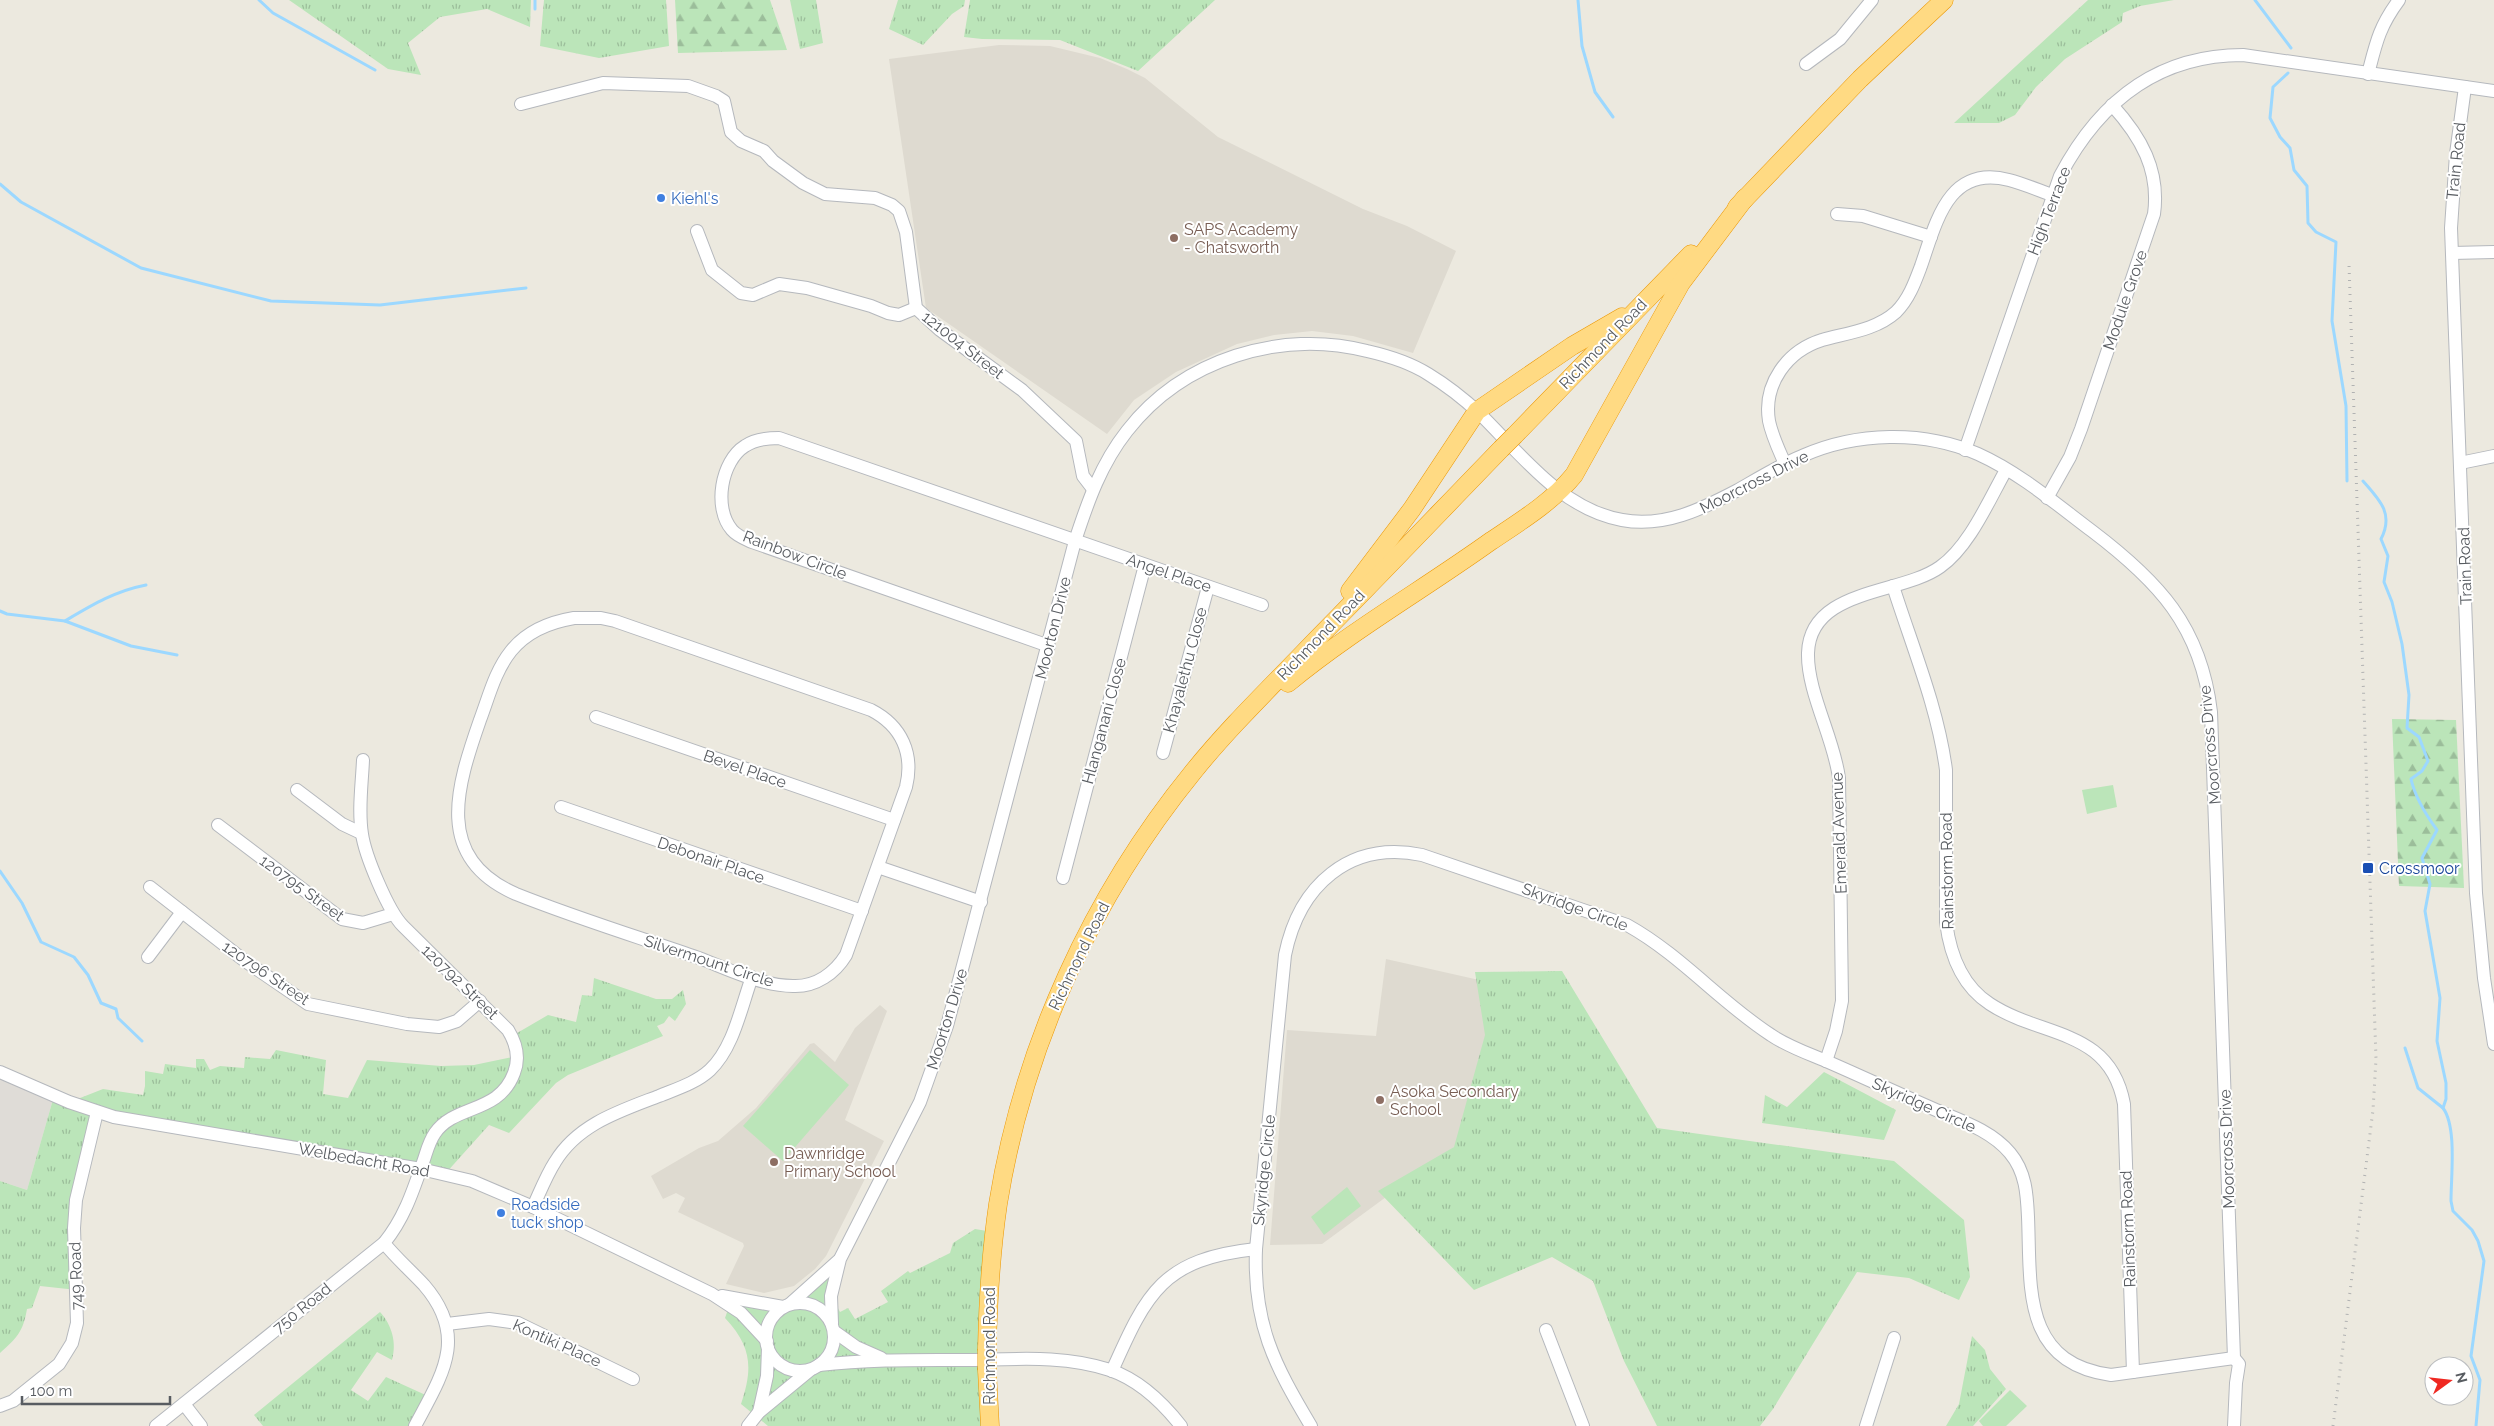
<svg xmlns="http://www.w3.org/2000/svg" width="2494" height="1426" font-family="Raleway,sans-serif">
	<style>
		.industrial { fill: #dfdcd7 }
		.education { fill: #dedad0 }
		.grass { fill: url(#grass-tufts) }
		.forest { fill: url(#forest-firs) }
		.garden { fill: #bbe5b9 }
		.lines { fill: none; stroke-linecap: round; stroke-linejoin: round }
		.stream { stroke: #9cd8ff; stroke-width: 3 }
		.minor-casing { stroke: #b5b8bd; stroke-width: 14 }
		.highway-casing { stroke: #eb9600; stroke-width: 19 }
		.minor { stroke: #fff; stroke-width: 12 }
		.highway { stroke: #ffda83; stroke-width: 18 }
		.rail { stroke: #b1b2b2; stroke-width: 3; stroke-dasharray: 1 6; stroke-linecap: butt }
		.highway-bridge-casing { stroke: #eb9600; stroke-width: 19; stroke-linecap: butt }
		.highway-bridge { stroke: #ffda83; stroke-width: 18 }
		.shop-dot { fill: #3f7fe0; stroke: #fff; stroke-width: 2 }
		.education-dot { fill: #8d6e63; stroke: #fff; stroke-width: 2 }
		.transit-dot { fill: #1a4fb4; stroke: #fff; stroke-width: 2 }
		.labels { text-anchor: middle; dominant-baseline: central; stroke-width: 4; stroke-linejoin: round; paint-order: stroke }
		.street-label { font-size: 16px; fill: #585c61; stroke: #fff }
		.shop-label { font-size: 16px; fill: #366cbe; stroke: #fff; text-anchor: start }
		.education-label { font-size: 16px; fill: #785e54; stroke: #fff; text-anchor: start }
		.transit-label { font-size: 16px; fill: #164399; stroke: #fff; text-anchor: start }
	</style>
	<defs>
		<pattern id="grass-tufts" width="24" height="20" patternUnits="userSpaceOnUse" patternTransform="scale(1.25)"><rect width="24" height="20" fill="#bbe5b9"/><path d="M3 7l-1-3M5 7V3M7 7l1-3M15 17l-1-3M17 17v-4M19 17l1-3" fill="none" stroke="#9bbd9a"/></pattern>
		<pattern id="forest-firs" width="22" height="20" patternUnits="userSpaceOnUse" patternTransform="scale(1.25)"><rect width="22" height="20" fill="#bbe5b9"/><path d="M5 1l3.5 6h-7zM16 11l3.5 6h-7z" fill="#9bbd9a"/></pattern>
	</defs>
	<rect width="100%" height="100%" fill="#ece9df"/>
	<polygon class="industrial" points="0,1072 54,1096 27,1190 0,1181"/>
	<g class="education">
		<polygon points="999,45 1050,46 1100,58 1127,69 1145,78 1218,137 1363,209 1407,226 1456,251 1413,353 1353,336 1312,331 1274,335 1237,344 1176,372 1134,400 1107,434 926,308 889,59"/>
		<polygon points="1386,959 1488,982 1492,1061 1465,1139 1322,1244 1270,1245 1287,1030 1376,1036"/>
		<polygon points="880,1005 887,1011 845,1120 884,1141 826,1256 815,1269 794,1286 764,1293 726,1284 744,1246 743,1243 678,1212 685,1198 676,1193 663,1199 651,1176 699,1148 718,1141 756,1108 810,1044 814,1043 835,1062 855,1028"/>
	</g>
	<g class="grass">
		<polygon points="289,0 531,0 530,27 487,9 440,17 408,43 421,75 388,69"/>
		<polygon points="544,0 666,0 669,46 599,58 540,46"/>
		<polygon points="790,0 816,0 823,43 800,49"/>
		<polygon points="898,0 965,0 964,6 952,14 923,45 889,29"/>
		<polygon points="970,0 1215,0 1138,71 1060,40 982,39 964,37"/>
		<polygon points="2088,0 2174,0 2140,6 2123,13 2122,22 2065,59 2036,87 2015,115 1999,123 1954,123"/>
		<polygon points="1562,971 1657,1128 1894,1161 1964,1220 1970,1277 1959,1300 1909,1278 1857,1272 1773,1409 1760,1426 1657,1426 1624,1361 1593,1281 1552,1257 1474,1290 1378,1191 1454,1147 1485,1035 1475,972"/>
		<path d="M594 978 656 999H672L683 990 686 1004 675 1021 669 1016 664 1023 657 1026 663 1036 568 1075 556 1083 509 1133 489 1125 445 1174 98 1112 83 1167 77 1290 40 1286 32 1308 27 1309C23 1332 17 1338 0 1353V1181L27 1190 54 1096 70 1102 103 1089 143 1095 145 1086V1071L163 1074 165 1064 196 1068V1059H204L210 1070 220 1066 244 1068 245 1057 270 1059 276 1050 326 1060 323 1094 348 1098 367 1060 441 1066 474 1065 517 1056 512 1036 548 1015 576 1022 582 995 592 996Z"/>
		<polygon points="1824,1072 1896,1110 1884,1140 1762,1123 1765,1095 1787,1107"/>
		<path d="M975 1229 993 1232 989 1426H768L741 1404C753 1368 752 1347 725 1318L732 1298 783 1306 840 1259 832 1297 840 1312 848 1308 855 1319 888 1302 881 1291 908 1271 910 1273 950 1253 953 1243Z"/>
		<path d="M380 1312C392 1325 397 1343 392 1360L377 1352 351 1390 368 1401 386 1377 430 1397 415 1426H263L254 1415Z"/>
		<polygon points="1972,1336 1985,1350 1990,1369 2006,1389 1973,1426 1946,1426 1959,1404"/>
	</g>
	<g class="forest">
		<polygon points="675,0 770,0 787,50 678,53"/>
		<polygon points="2392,719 2456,720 2464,888 2399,886"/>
	</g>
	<g class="garden">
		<polygon points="2113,785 2117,807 2087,814 2082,790"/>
		<polygon points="810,1050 849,1085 783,1161 743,1126"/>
		<polygon points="1347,1187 1361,1206 1324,1235 1311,1217"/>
		<polygon points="2010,1390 2027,1406 2006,1426 1983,1426 1979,1421"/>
	</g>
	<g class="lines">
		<g class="stream">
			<polyline points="259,0 273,13 375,70"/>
			<polyline points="1578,0 1582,46 1595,92 1613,117"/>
			<polyline points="2255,0 2291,48"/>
			<polyline points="535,9 535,0"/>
			<polyline points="2288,73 2273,87 2270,118 2280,137 2290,148 2294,170 2307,186 2308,223 2316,232 2336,242 2332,321 2346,406 2347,481"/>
			<polyline points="0,184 21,202 141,268 271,301 380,305 526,288"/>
			<path d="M2363 481C2380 500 2394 514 2381 539L2388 556 2384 582 2392 602 2402 644 2409 695 2407 728 2419 737 2428 761 2422 771 2411 779C2415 797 2426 815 2437 830L2422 858 2430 884 2425 911 2440 998 2437 1041 2446 1083V1099L2443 1108C2457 1127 2451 1176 2451 1201L2453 1211 2472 1230 2478 1241 2484 1261 2471 1356 2480 1380 2476 1426"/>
			<polyline points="0,611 7,614 65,621 131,646 177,655"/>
			<path d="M65 621C92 605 115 591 146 585"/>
			<polyline points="0,871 22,903 41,942 74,957 88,975 101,1003 116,1009 118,1018 142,1041"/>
			<polyline points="2405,1048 2418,1088 2443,1108"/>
		</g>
		<g class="minor-casing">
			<g id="minor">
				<polyline points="1806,64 1840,39 1872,0"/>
				<path d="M2368 74C2376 43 2379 27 2399 0"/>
				<polyline points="2465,87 2456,154 2451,228 2476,893 2484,978 2494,1044"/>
				<polyline points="521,104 603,83 688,86 716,96 724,101 731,132 741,141 764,151 773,161 803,183 825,194 875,198 892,205 899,211 906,232 916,308 940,330 1022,390 1076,441 1083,476 1093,489"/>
				<polyline points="1837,214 1863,216 1931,237"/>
				<polyline points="697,231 712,270 741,293 753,295 779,284 807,288 871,306 888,313 899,315 916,308"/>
				<polyline points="2452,253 2494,252"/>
				<path d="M1965 450 2060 176C2099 102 2157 55 2243 55L2494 91"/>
				<polyline points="2460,463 2494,456"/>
				<path d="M1785 464C1779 450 1772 436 1769 421 1763 384 1787 351 1822 340 1847 333 1876 330 1896 312 1909 299 1915 282 1921 266 1936 223 1948 164 2009 180 2024 184 2038 190 2052 195"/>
				<path d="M2047 498 2070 457 2081 429 2154 214C2160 170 2141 137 2112 105"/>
				<path d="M1893 586C1912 646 1938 708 1946 770V922C1950 954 1962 986 1990 1004 2042 1038 2110 1028 2124 1104L2133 1372"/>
				<path d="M574 618H601L615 621 871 710C902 726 914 754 906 787L846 955C835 973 816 987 793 986 762 986 728 969 699 958 638 937 576 918 516 894 433 858 457 786 480 720 489 696 495 671 511 651 527 631 550 622 574 618Z"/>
				<path d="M1049 646 752 542C745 539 737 536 732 530 713 508 721 461 745 446 755 439 767 438 779 438L1262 605"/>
				<polyline points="596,717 894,820"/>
				<polyline points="1163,753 1208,587"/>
				<polyline points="297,790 342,824 361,833"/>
				<polyline points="561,807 862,911"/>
				<polyline points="218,825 342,919 363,923 393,914"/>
				<polyline points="878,867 981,902"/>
				<polyline points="1063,878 1145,565"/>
				<polyline points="150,887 245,961 308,1004 407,1024 439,1027 457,1021 480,1001"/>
				<polyline points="148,957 182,912"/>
				<path d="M1826 1061 1836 1031 1842 1001 1839 778C1834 738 1807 692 1808 653 1810 588 1901 595 1940 567 1969 547 1989 500 2006 470"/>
				<polyline points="0,1072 69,1102 114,1117 421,1169 472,1181 533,1207 712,1294 741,1313 767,1341"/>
				<path d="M533 1207C540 1192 546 1176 555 1162 578 1124 620 1111 659 1096 676 1089 696 1083 710 1070 734 1047 741 1007 752 977"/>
				<path d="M384 1243C396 1258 411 1271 424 1285 469 1337 442 1375 415 1426"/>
				<polyline points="722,1296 783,1307"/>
				<circle cx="800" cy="1337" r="34"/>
				<polyline points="790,1304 838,1261"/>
				<path d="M832 1323 831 1296 840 1259 920 1102 947 1026 1075 541C1088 501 1101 464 1127 431 1183 359 1281 329 1367 351 1389 356 1409 362 1428 374 1446 385 1464 399 1479 413 1521 454 1561 509 1622 520 1664 528 1702 509 1738 490 1759 478 1780 465 1802 456 1856 432 1923 430 1978 454 2020 473 2056 504 2092 531 2158 581 2201 626 2211 712L2234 1358 2239 1364 2236 1383 2234 1426"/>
				<polyline points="447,1324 489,1319 518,1323 633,1379"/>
				<polyline points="1546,1330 1583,1426"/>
				<polyline points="835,1332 856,1347 881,1358"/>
				<path d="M819 1365C870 1359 920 1360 971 1360 1018 1359 1065 1355 1110 1370 1139 1380 1163 1403 1181 1426"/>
				<path d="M1112 1371C1147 1292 1163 1259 1256 1249"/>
				<polyline points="184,1404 201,1426"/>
				<polyline points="0,1406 13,1401 59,1364 72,1343 77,1323 74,1228 76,1200 97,1112"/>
				<polyline points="759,1412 767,1376 768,1348"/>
				<path d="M156 1426 384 1243C403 1220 412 1194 422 1165 426 1155 428 1143 435 1133 455 1104 499 1114 514 1073 520 1058 516 1043 508 1030L403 926C388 911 365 855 362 834 358 810 362 784 363 760"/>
				<polyline points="748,1426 759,1412 810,1370"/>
				<path d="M1311 1426C1274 1364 1253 1324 1256 1249L1285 955C1299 886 1349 840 1422 855L1627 925C1681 955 1720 1002 1771 1035 1787 1046 1807 1053 1826 1061 1863 1077 1899 1094 1936 1110 1962 1121 1992 1131 2010 1153 2026 1172 2027 1195 2028 1217 2031 1286 2021 1363 2111 1375L2234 1358"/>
				<polyline points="1866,1426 1894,1338"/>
			</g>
		</g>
		<g class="highway-casing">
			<g id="highway">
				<polyline points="1737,207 1860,79 1944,0"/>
				<polyline points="1515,435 1691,254"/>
				<polyline points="1350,591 1412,509 1477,411 1572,346 1622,317"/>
				<path d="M1288 683C1351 631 1424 589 1491 541 1521 521 1552 502 1574 475L1681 283 1745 198"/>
				<path d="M987 1349C988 1301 991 1252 998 1204 1023 1047 1092 896 1193 772 1230 726 1273 685 1314 642 1377 578 1439 513 1501 449"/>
				<polyline points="987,1370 990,1426"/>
			</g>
		</g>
		<use href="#minor" class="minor"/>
		<use href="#highway" class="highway"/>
		<polyline class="rail" points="2333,1426 2373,1110 2376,1059 2349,265"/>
		<g class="highway-bridge-casing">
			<g id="highway-bridge">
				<polyline points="1501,449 1515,435"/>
				<polyline points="987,1349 987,1370"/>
			</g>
		</g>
		<use href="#highway-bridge" class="highway-bridge"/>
	</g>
	<g class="shop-dot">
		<circle cx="661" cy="198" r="5"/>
		<circle cx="501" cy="1213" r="5"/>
	</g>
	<g class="education-dot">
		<circle cx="1174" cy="238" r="5"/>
		<circle cx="1380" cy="1100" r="5"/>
		<circle cx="774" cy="1162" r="5"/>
	</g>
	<rect class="transit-dot" x="2362" y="862" width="12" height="12" rx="2.5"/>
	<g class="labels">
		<g class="street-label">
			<text transform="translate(2456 161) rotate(-84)">Train Road</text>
			<text transform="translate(2049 211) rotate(-69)">High Terrace</text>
			<text transform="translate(2125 300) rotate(-71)">Module Grove</text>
			<text transform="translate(1603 344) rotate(-46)">Richmond Road</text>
			<text transform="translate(963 345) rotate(38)">121004 Street</text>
			<text transform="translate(1754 482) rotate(-27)">Moorcross Drive</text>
			<text transform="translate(795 555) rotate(21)">Rainbow Circle</text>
			<text transform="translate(2465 566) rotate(-92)">Train Road</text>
			<text transform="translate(1169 573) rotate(19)">Angel Place</text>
			<text transform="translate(1053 628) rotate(-76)">Moorton Drive</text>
			<text transform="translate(1321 635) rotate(-46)">Richmond Road</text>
			<text transform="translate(1185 670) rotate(-75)">Khayalethu Close</text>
			<text transform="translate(1104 721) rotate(-75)">Hlanganani Close</text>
			<text transform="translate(2210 745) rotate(-95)">Moorcross Drive</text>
			<text transform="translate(745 769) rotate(19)">Bevel Place</text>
			<text transform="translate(1839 833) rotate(-92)">Emerald Avenue</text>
			<text transform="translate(711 860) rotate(19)">Debonair Place</text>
			<text transform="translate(1947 871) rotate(-91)">Rainstorm Road</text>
			<text transform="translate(302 888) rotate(36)">120795 Street</text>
			<text transform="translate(1575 907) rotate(20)">Skyridge Circle</text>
			<text transform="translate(1079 956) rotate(-64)">Richmond Road</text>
			<text transform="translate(709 961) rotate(18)">Silvermount Circle</text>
			<text transform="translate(266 973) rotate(34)">120796 Street</text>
			<text transform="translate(460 982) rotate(44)">120792 Street</text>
			<text transform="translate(947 1019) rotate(-73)">Moorton Drive</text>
			<text transform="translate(1924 1105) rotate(24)">Skyridge Circle</text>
			<text transform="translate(2227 1149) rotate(-92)">Moorcross Drive</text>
			<text transform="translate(364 1160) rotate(10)">Welbedacht Road</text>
			<text transform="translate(1264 1170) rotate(-84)">Skyridge Circle</text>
			<text transform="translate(2128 1229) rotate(-92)">Rainstorm Road</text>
			<text transform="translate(76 1276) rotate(-92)">749 Road</text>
			<text transform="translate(302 1308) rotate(-39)">750 Road</text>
			<text transform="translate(557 1343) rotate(24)">Kontiki Place</text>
			<text transform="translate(989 1346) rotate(-90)">Richmond Road</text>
		</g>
		<g class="shop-label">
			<text x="671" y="198">Kiehl's</text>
			<text x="511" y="1204">Roadside<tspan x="511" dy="18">tuck shop</tspan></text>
		</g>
		<g class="education-label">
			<text x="1184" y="229">SAPS Academy<tspan x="1184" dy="18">- Chatsworth</tspan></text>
			<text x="1390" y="1091">Asoka Secondary<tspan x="1390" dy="18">School</tspan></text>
			<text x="784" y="1153">Dawnridge<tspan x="784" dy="18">Primary School</tspan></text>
		</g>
		<g class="transit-label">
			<text x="2379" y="868">Crossmoor</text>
		</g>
	</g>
	<g transform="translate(2449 1381) rotate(75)"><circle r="24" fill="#ffffff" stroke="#bcbec0"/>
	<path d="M0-4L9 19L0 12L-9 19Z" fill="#ef2821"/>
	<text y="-8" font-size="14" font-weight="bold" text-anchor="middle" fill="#585c61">N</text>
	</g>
	<path d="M22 1396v8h148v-8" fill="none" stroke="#585c61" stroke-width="2.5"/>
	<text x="30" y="1396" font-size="15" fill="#585c61" stroke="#ffffff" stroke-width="4" paint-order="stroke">100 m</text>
</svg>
